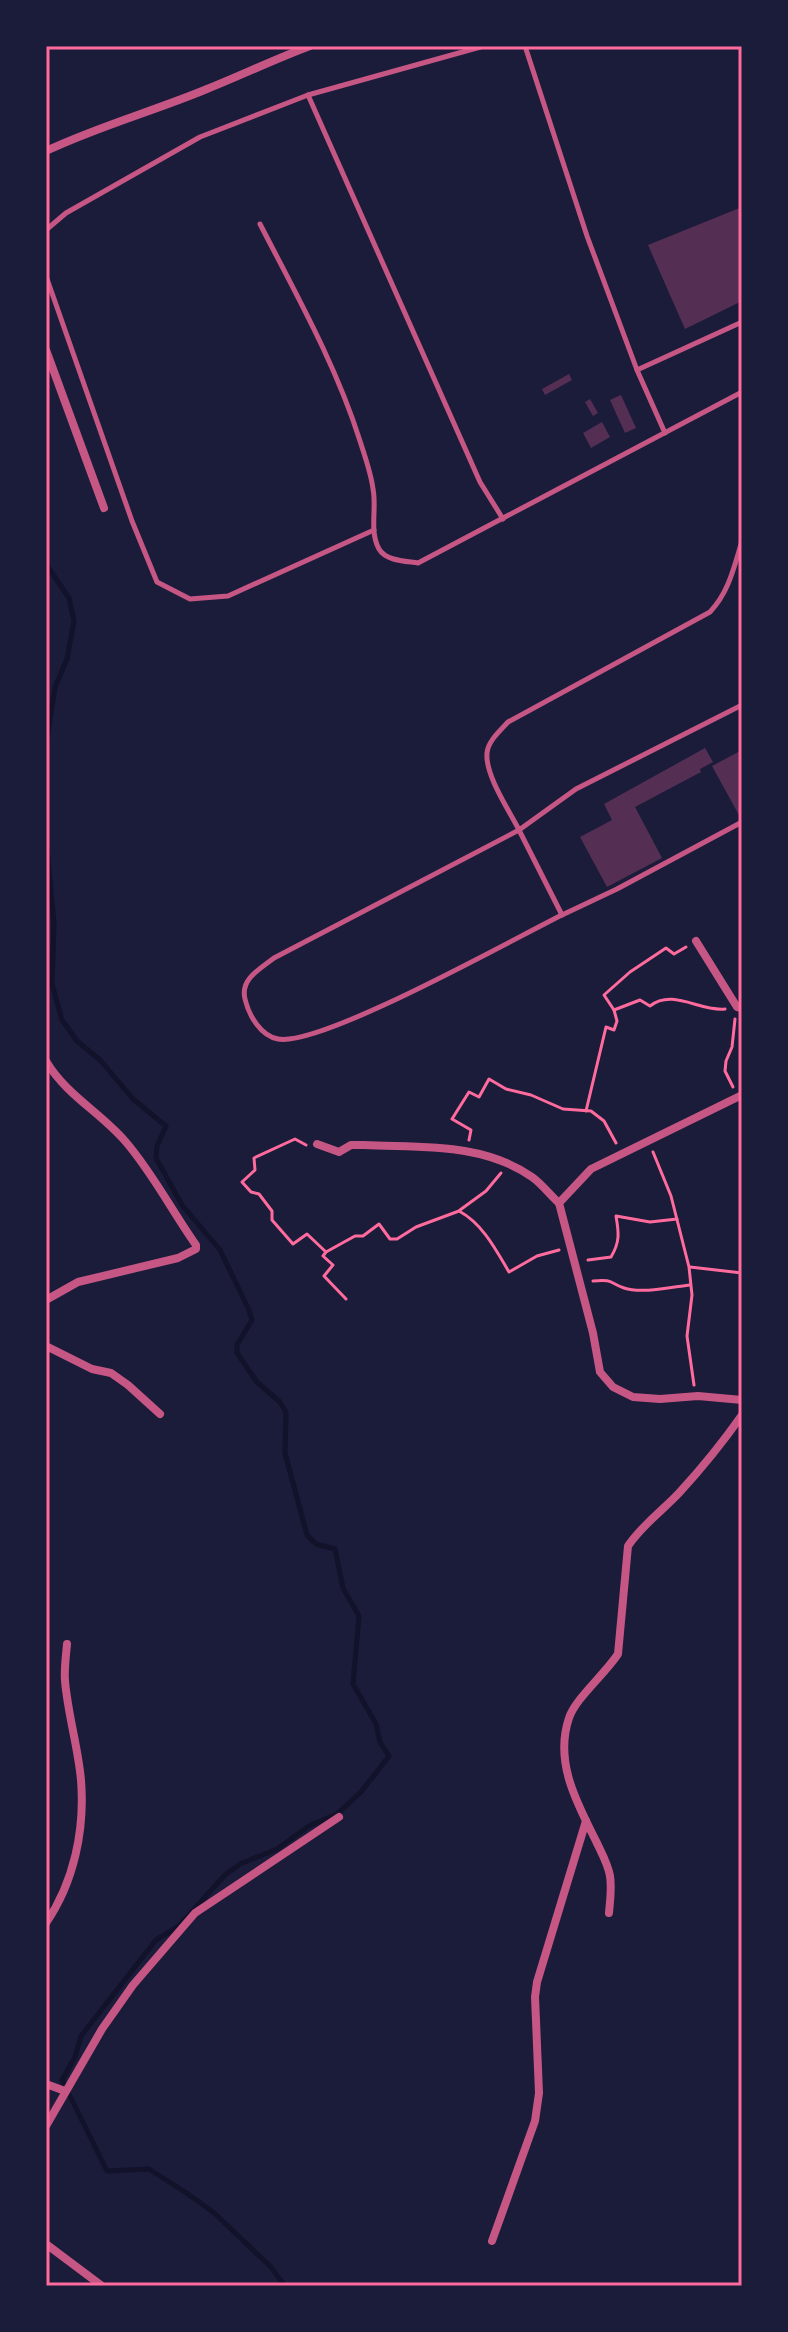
<svg xmlns="http://www.w3.org/2000/svg" width="788" height="2332" font-family="'Source Sans 3',sans-serif">
	<style>
		.lines { fill: none; stroke-linecap: round; stroke-linejoin: round }
		.stream { stroke: #12122b; stroke-width: 5 }
		.building { fill: #542f53 }
		.path { stroke: #ff6b9d; stroke-width: 3 }
		.service { stroke: #c65784; stroke-width: 5 }
		.minor { stroke: #c65784; stroke-width: 8 }
		.neatline { fill: none; stroke: #ff6b9d; stroke-width: 3 }
	</style>
	<rect width="100%" height="100%" fill="#1b1b3a"/>
	<g class="lines">
		<g class="stream">
			<polyline points="46,564 69,598 74,621 67,659 55,687 46,746"/>
			<polyline points="46,839 54,923 52,984 62,1020 77,1041 100,1060 133,1099 166,1126 157,1146 156,1158 182,1205 220,1250 249,1310 252,1320 237,1345 237,1353 257,1382 280,1402 286,1412 285,1453 307,1535 316,1544 335,1549 343,1588 359,1616 353,1684 376,1724 380,1742 389,1756 361,1792 337,1814 309,1826 277,1849 240,1864 225,1875 179,1926 156,1940 81,2036 75,2057 62,2080 107,2171 149,2169 188,2194 213,2212 270,2266 285,2286"/>
		</g>
	</g>
	<g class="building">
		<polygon points="742,207 742,301 685,329 648,245"/>
		<polygon points="569,374 572,380 545,395 542,389"/>
		<polygon points="621,395 636,428 625,433 610,400"/>
		<polygon points="590,399 598,413 593,416 585,402"/>
		<polygon points="602,422 610,437 591,448 583,433"/>
		<polygon points="705,748 713,762 700,769 701,772 635,807 662,858 607,887 580,837 612,820 604,804"/>
		<polygon points="742,750 742,815 740,817 712,766"/>
	</g>
	<g class="lines">
		<g class="path">
			<polyline points="614,1010 604,995 630,972 666,948 674,954 686,947"/>
			<polyline points="733,1087 725,1071 726,1061 732,1047 735,1019"/>
			<path d="M586 1111 606 1027 614 1030 617 1021 614 1010 640 1000 650 1006C673 988 700 1012 725 1009"/>
			<polyline points="469,1140 471,1130 452,1119 469,1092 479,1097 489,1079 506,1089 531,1095 563,1109 591,1111 604,1121 616,1143"/>
			<polyline points="306,1145 295,1139 254,1158 255,1170 242,1182 251,1192 259,1194 272,1211 272,1220 293,1244 307,1234 326,1252 323,1256 333,1265 324,1276 346,1299"/>
			<polyline points="653,1152 671,1196 689,1267 692,1295 687,1336 694,1385"/>
			<polyline points="460,1210 486,1191 501,1173"/>
			<path d="M326 1252 355 1236H363L379 1224 390 1239H397L416 1227 459 1211C483 1224 496 1250 509 1272L537 1256 559 1250"/>
			<path d="M588 1260 611 1257C620 1242 619 1233 616 1216L650 1222 677 1219"/>
			<polyline points="690,1267 742,1273"/>
			<path d="M593 1281C614 1279 609 1283 624 1288 641 1294 672 1287 690 1285"/>
		</g>
		<g class="service">
			<polyline points="525,46 587,236 637,370 665,433"/>
			<polyline points="308,95 480,482 503,519"/>
			<path d="M260 224C296 294 336 365 360 441 365 457 371 473 373 489 377 508 369 531 379 549 386 561 405 561 418 563L742 392"/>
			<polyline points="46,230 66,213 200,137 308,95 484,46"/>
			<polyline points="46,276 132,521 157,582 190,599 228,596 374,530"/>
			<polyline points="637,370 742,322"/>
			<polyline points="742,705 576,789 519,830 562,915 617,889 742,822"/>
			<path d="M562 915C513 939 321 1047 278 1039 261 1036 249 1016 245 999 240 979 260 969 274 958L519 830C509 810 485 775 487 753 488 741 500 731 508 722L710 612C729 592 734 567 742 541"/>
		</g>
		<g class="minor">
			<path d="M46 151C99 126 154 111 207 89 242 75 275 59 310 46"/>
			<polyline points="46,350 104,508"/>
			<polyline points="696,941 737,1007 742,1008"/>
			<path d="M46 1061C66 1095 100 1112 125 1141 152 1172 172 1211 196 1245V1249L178 1258 78 1282 46 1300"/>
			<polyline points="742,1095 591,1169 559,1203 593,1333 600,1372 613,1387 633,1397 660,1399 698,1396 742,1400"/>
			<path d="M317 1144 339 1152 351 1145H364C421 1148 482 1142 532 1177 542 1184 550 1195 559 1203"/>
			<polyline points="46,1346 92,1369 111,1373 128,1385 160,1414"/>
			<path d="M609 1913C610 1901 612 1888 610 1876 608 1864 601 1852 596 1841 577 1803 554 1762 569 1718 575 1699 605 1674 618 1654L628 1546C642 1525 662 1511 679 1493 702 1468 723 1442 742 1415"/>
			<path d="M46 1923C74 1882 85 1830 81 1780 78 1747 68 1715 65 1681 64 1669 66 1656 67 1644"/>
			<polyline points="46,2084 65,2091"/>
			<polyline points="46,2126 102,2029 133,1985 195,1913 339,1817"/>
			<polyline points="492,2241 535,2121 539,2093 535,1997 537,1982 586,1821"/>
			<polyline points="46,2244 102,2286"/>
		</g>
	</g>
	<rect width="788" height="2332" fill="none" stroke="#1b1b3a" stroke-width="96"/>
	<rect x="48" y="48" width="692" height="2236" class="neatline"/>
</svg>
